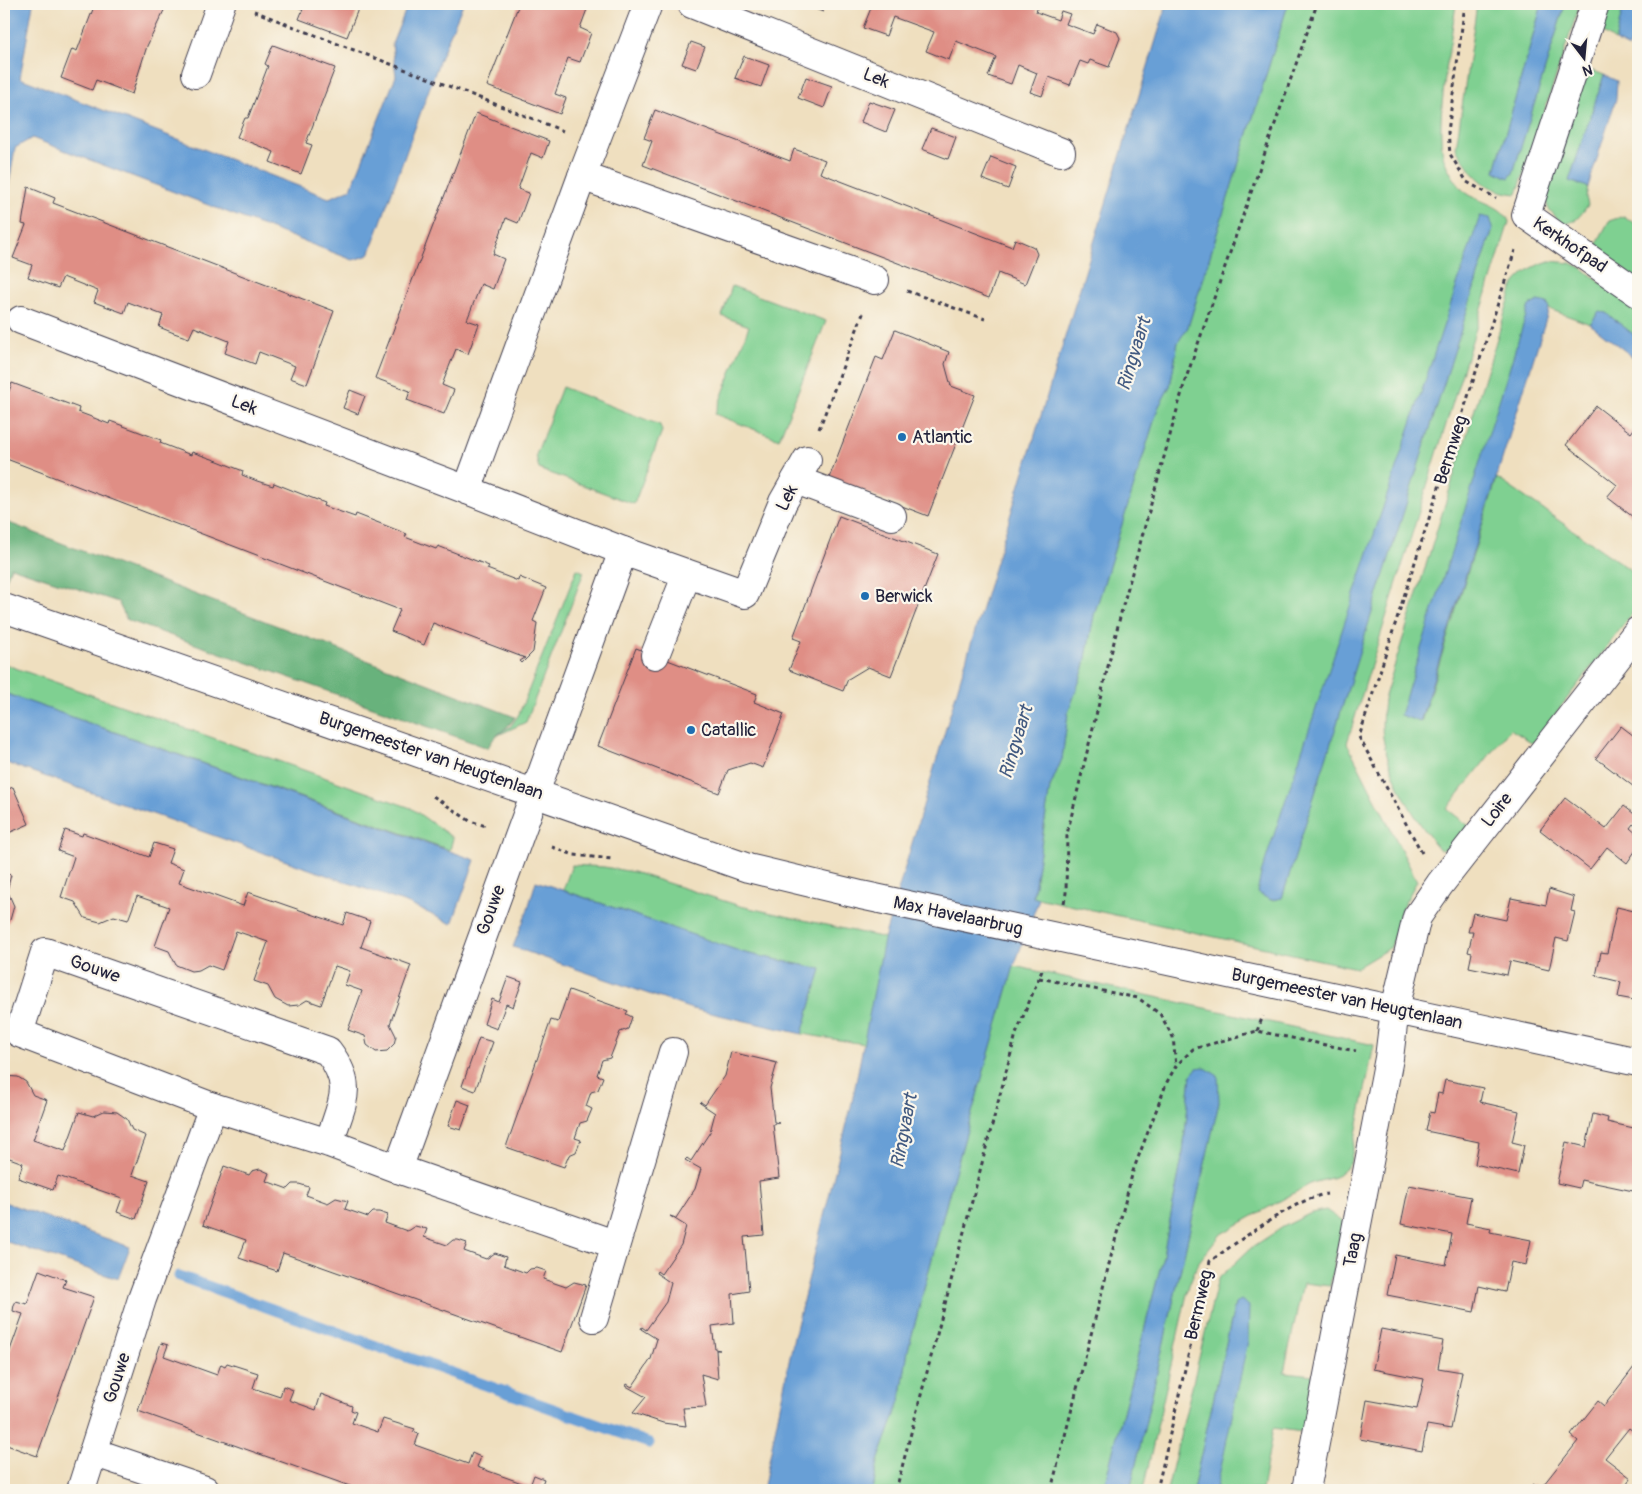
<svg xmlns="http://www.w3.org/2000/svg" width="1642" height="1494" font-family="Pangolin,sans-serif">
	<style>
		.green { fill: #7fd091; stroke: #507966; fill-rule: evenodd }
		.forest { fill: #67b27b; stroke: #446a5b }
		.water { fill: #689fd6; stroke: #456088 }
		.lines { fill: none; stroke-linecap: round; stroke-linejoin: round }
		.stream { stroke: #689fd6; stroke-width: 11 }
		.building { fill: #df8e85 }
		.minor-casing { stroke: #413e4f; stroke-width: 30 }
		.path { stroke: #413e4f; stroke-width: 3; stroke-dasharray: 4 4; stroke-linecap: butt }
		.minor { stroke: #fff; stroke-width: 28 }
		.poi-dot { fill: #1f6fb2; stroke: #fbf7ec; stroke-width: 2 }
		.labels { text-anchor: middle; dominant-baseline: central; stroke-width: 4.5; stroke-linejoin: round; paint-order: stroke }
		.street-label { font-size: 18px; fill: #22223b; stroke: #fbf7ec }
		.poi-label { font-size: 18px; fill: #22223b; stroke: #fbf7ec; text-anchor: start }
		.water-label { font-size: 19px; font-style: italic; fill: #425a81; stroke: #fbf7ec }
	</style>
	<rect width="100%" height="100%" fill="#fbf7ec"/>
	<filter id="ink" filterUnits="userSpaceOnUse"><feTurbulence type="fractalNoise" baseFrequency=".02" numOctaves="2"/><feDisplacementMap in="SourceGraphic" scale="10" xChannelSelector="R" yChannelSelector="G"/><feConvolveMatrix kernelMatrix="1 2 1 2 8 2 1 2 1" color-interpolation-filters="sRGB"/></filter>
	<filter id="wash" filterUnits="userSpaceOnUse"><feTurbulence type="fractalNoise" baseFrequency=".0096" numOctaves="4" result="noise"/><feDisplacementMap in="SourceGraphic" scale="20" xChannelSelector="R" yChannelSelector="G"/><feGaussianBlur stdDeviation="1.12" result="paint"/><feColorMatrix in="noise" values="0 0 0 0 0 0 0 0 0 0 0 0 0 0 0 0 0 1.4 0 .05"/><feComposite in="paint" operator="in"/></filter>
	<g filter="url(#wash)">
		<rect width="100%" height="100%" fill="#efdfbf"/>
		<g class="green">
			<path d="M1288 4H1456C1451 43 1434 123 1444 159 1448 170 1454 179 1461 188 1474 203 1503 203 1509 222L1347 743 1417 881 1401 910 1391 947 1356 968 1033 897 1050 787 1062 759 1068 713 1084 668 1094 615 1158 408 1170 386 1178 342 1188 327ZM1493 228 1282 898 1271 900Z"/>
			<path d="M1477 4H1542L1495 171 1509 178 1513 173 1565 4H1580L1517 194C1483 191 1473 175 1456 148Z"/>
			<polygon points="1606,4 1624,4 1615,41 1598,29"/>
			<path d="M1594 71 1604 75 1569 181 1588 187 1586 197 1588 205C1580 216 1576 223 1562 224L1548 208 1545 197 1586 73Z"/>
			<polygon points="1624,216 1638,226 1638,281 1598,249 1597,243 1609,221"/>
			<path d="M1550 261 1571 263 1582 268 1638 312V338L1606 313 1599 312 1590 324 1549 309 1547 303 1538 301 1529 306 1421 722 1497 478 1638 575V606L1533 743 1510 729 1447 809 1469 826 1451 848 1440 850C1414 819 1390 778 1383 738 1381 725 1383 711 1384 699L1514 284C1524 271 1535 265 1550 261Z"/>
			<polygon points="732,286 826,321 779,439 715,414 749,326 722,316"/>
			<polygon points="562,387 660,425 662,431 634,504 539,469 536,455"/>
			<polygon points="577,569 584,572 526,722 492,738 511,726 519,714"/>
			<polygon points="4,664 411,808 453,838 450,850 4,693"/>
			<polygon points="572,865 604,867 633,872 740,906 885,938 864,1044 802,1034 821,969 745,953 563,890"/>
			<polygon points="1014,966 1374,1045 1350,1164 1335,1177 1312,1183 1221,1234 1198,1263 1189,1285 1143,1490 1130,1490 1219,1102 1191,1075 1183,1153 1162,1261 1103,1490 873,1490 878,1461 900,1401 908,1350 951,1186"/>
			<polygon points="1326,1210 1343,1222 1330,1286 1303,1283 1284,1372 1313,1375 1302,1432 1273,1428 1262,1490 1215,1490 1235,1304 1193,1490 1167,1490 1218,1279 1251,1248 1283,1227 1311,1213"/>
		</g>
		<path class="forest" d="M4 521 515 717C508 730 494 733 488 748L127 620 118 602 11 567 4 585Z"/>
		<g class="water">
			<polygon points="4,4 33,4 20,78 329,198 351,189 396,76 392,44 408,4 463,4 440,59 369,255 353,260 32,138 15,148 4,215"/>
			<polygon points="1167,4 1288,4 1188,327 1178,342 1170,386 1158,408 1094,615 1084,668 1068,713 1062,759 1050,787 1033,897 1039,899 1014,966 951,1186 908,1350 900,1401 878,1461 873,1490 763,1490 794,1337 851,1107 885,935 963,670"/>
			<polygon points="1542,4 1565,4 1513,173 1509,178 1495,171"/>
			<polygon points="1624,4 1638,4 1638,23 1629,48 1615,41"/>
			<polygon points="1604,75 1617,81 1616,99 1588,187 1569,181"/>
			<polygon points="1480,216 1490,218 1493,228 1282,898 1271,900 1257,893 1261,874"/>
			<polygon points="1538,301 1547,303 1549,309 1420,722 1400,715 1529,306"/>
			<polygon points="1599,312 1606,313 1638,338 1638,361 1590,324"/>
			<polygon points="4,693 475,860 452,924 409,904 4,762"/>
			<polygon points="536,881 745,953 821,969 802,1034 689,1008 513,947 527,912"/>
			<polygon points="1204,1067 1218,1076 1219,1102 1130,1490 1103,1490 1162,1261 1183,1153 1191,1075 1197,1068"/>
			<polygon points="4,1202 130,1247 118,1279 4,1241"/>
			<polygon points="1241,1300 1249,1306 1248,1341 1216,1490 1193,1490 1235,1304"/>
		</g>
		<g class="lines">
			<polyline class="stream" points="179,1276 649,1443"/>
		</g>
		<g id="blocks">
			<g class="building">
				<polygon points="95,4 167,4 147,46 132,94 96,80 92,90 61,78 72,49 77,51"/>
				<polygon points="289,4 360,4 347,37 299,19 303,9"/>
				<polygon points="519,4 589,4 580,28 591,33 580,62 568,58 555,94 566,98 560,114 487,86"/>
				<polygon points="802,4 826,4 823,12"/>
				<polygon points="859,4 1033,4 1038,6 1036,12 1058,20 1061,11 1070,14 1066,24 1093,34 1097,24 1117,32 1120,38 1109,67 1090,60 1088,64 1080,61 1070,85 1049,77 1042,96 1030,92 1037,73 1018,65 1011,84 988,76 996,57 956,41 949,60 926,51 934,32 893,17 886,36 863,28 871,8"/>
				<polygon points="691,42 705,47 696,69 682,64"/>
				<polygon points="273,45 335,68 306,143 312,145 301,174 270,162 274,152 237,137 245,118 248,118 268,66 265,64"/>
				<polygon points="744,56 769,65 761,87 735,78"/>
				<polygon points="806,77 832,86 824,108 798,98"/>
				<polygon points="869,101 895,110 886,132 861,122"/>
				<polygon points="655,110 790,161 794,149 825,160 820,173 1012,247 1015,239 1034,247 1037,254 1025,284 998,273 989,298 643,165 652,141 644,138"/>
				<polygon points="476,113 549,141 543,158 531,153 518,189 529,193 518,223 506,218 493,254 504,259 493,289 481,284 467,320 479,324 468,354 456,349 442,385 454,390 444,414 407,400 410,391 375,378"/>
				<polygon points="931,128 956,137 948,159 922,149"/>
				<polygon points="991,157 1016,167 1008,189 982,179"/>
				<polygon points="28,187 55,198 53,203 334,311 307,384 290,378 295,366 259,352 255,364 225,353 229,341 194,327 189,338 174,333 159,327 163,315 128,302 124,313 94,302 98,291 63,277 58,288 28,277 32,265 13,258 26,225 22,224"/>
				<polygon points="895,330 949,352 945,364 951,386 975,395 928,516 829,478 876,357 883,360"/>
				<polygon points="12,383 79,408 78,412 94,418 109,424 110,421 161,440 160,443 191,455 192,452 218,461 243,471 242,475 257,481 273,486 274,483 299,493 325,503 324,506 355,517 356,514 407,534 405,537 436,549 438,546 489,566 487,569 518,581 519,577 546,588 533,621 537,623 533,652 522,663 520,661 525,658 433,623 424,645 391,631 400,610 4,458 4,404"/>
				<polygon points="350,390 365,396 358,414 343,408"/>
				<polygon points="1596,406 1631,433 1634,429 1638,433 1638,510 1633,517 1607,497 1617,485 1566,445"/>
				<polygon points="839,516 938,554 891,676 868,667 848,679 843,691 789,670 801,641 793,638"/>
				<polygon points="636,648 757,694 754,702 784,714 763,768 750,763 728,770 719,793 598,746"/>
				<polygon points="1621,726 1638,739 1638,790 1596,758"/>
				<polygon points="13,787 29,824 4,835 4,791"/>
				<polygon points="1565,798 1606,829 1624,806 1638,817 1638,828 1633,824 1630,828 1638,835 1638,847 1627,863 1607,847 1590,869 1540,830"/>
				<polygon points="65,830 82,836 83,833 149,857 154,843 173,849 168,863 184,869 179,883 243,906 248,892 343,925 347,913 370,921 361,947 411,965 390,1024 396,1036 394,1044 387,1051 376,1052 367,1045 365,1036 348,1030 362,991 345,985 350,971 335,966 321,1005 307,1000 299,1005 288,1006 275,999 268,986 254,981 268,942 236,931 222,970 208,965 199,970 191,971 176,965 169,951 155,946 169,907 137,896 128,920 114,916 100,922 85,918 75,902 61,897 74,857 58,851"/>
				<polygon points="4,873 11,875 7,890 14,906 10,920 4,926"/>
				<polygon points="1549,889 1574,897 1571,911 1575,912 1568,941 1556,938 1549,970 1510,961 1507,975 1469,967 1472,953 1468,952 1473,932 1468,932 1473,913 1506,920 1511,898 1546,905"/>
				<polygon points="1617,907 1638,912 1638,996 1635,995 1634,1000 1618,997 1621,982 1596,976 1601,952 1607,953"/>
				<polygon points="508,977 522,982 513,1007 506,1004 497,1029 484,1024 492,999 499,1002"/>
				<polygon points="569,990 628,1011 626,1014 632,1017 628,1029 620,1032 610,1058 602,1060 597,1075 603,1077 598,1090 591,1092 586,1106 592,1109 587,1121 580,1123 575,1138 581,1140 576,1152 569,1155 564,1167 506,1147 551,1020 558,1022"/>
				<polygon points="479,1038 493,1042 475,1091 462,1086"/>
				<polygon points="731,1052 777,1063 770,1088 774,1122 779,1123 773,1124 779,1178 759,1181 764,1235 744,1237 749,1291 732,1294 734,1323 712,1326 715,1349 720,1350 716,1350 718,1379 701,1374 706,1407 683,1408 686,1426 663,1423 633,1413 646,1397 626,1386 627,1384 632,1387 651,1359 657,1339 641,1329 642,1327 646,1330 666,1302 671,1283 656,1273 657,1271 661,1274 681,1245 686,1226 670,1216 676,1218 695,1189 701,1169 685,1160 687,1158 691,1161 710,1132 715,1113 700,1103 701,1102 705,1105 725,1076"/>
				<polygon points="4,1076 18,1077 26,1082 33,1095 47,1100 33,1140 65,1151 79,1112 93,1116 104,1111 117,1112 127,1119 132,1130 146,1136 132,1175 149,1181 136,1219 117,1212 122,1198 58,1176 53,1190 18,1178 23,1163 4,1156"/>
				<polygon points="1445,1080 1483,1088 1480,1102 1519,1111 1512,1142 1524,1145 1518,1174 1475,1164 1479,1142 1426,1131 1430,1112 1434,1113 1438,1093 1442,1094"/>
				<polygon points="457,1100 470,1105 461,1130 448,1126"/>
				<polygon points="1593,1114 1608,1118 1607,1122 1638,1129 1638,1192 1581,1180 1579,1188 1557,1183 1566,1142 1586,1147"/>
				<polygon points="224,1166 249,1175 252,1171 260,1169 269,1173 266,1181 288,1189 293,1184 299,1184 309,1187 306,1195 328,1203 336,1198 348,1201 345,1209 368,1217 373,1212 379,1212 388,1215 385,1223 407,1231 415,1226 427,1229 424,1237 447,1245 453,1240 458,1240 467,1243 464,1251 486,1259 495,1253 506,1257 504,1265 526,1273 530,1269 537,1268 546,1271 543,1279 566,1287 574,1282 586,1285 562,1352 283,1253 277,1271 239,1258 246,1240 203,1225"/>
				<polygon points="1409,1185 1471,1197 1466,1223 1491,1228 1490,1232 1531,1240 1526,1265 1511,1262 1505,1292 1479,1286 1474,1312 1387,1295 1395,1255 1446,1265 1449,1250 1452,1234 1401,1224"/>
				<polygon points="39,1270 66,1280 63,1287 94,1297 37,1456 4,1444 4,1367 23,1314 13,1311 14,1305 16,1301 27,1304"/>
				<polygon points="1381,1329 1443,1341 1438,1368 1462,1372 1451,1429 1427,1425 1422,1451 1360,1439 1367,1400 1417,1409 1424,1379 1373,1369"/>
				<polygon points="161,1343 168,1345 164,1356 217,1375 221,1364 225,1366 227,1363 258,1373 253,1388 280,1397 283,1386 293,1390 289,1400 316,1410 321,1394 352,1406 351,1410 356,1412 352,1423 378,1432 383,1419 415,1429 413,1432 419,1434 415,1445 468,1464 472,1453 476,1455 481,1457 477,1467 530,1486 534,1475 544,1479 540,1490 361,1490 138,1411"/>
				<polygon points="1638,1362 1638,1435 1629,1428 1605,1458 1631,1478 1623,1490 1618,1488 1617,1490 1528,1490 1533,1484 1540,1489 1578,1441 1571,1435 1598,1401 1604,1406"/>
			</g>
		</g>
	</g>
	<g filter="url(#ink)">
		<use href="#blocks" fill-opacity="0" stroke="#413e4f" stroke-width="1"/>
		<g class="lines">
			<g class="minor-casing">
				<g id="minor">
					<polyline points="648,4 582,176 875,280"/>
					<polyline points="692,4 1061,152"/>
					<polyline points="1595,4 1526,215 1638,293"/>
					<polyline points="196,74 221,4"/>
					<polyline points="582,176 467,490 623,551 745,594 783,502 807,460"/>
					<polyline points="21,320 467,490"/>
					<polyline points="796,480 892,516"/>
					<polyline points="4,608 748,868 861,895 1638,1062"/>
					<polyline points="655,655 687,574"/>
					<path d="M329 1143C341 1103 356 1088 328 1051L45 952 19 1033 213 1107 329 1143 398 1169 614 1244"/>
					<polyline points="398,1169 623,551"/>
					<polyline points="594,1318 673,1052"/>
					<polyline points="93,1452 205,1490"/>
					<polyline points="81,1490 142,1299 213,1107"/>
					<polyline points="1306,1490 1389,1058 1395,1009 1417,917 1440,884 1638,631"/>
				</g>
			</g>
			<g class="path">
				<polyline points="1465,4 1448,132 1450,154 1467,182 1496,198"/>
				<path d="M254 11C356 52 460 89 563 131"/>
				<polyline points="907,291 985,319"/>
				<polyline points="819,429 864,311"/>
				<polyline points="433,796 470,821 486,826"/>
				<polyline points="552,847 574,855 612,859"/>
				<polyline points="1422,853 1359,737 1515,250"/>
				<polyline points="1064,903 1066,893 1067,834 1122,609 1185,381 1317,4"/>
				<polyline points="1039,978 1138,998 1160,1014 1173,1037 1176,1066"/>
				<polyline points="1257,1031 1263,1016"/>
				<polyline points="896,1490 1016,1034 1043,968"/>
				<polyline points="1051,1490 1133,1171 1167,1082 1176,1066 1193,1049 1257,1031 1356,1051"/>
				<path d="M1157 1490 1210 1261C1238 1242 1296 1198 1327 1194"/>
			</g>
			<use href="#minor" class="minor"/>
		</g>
	</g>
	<g class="poi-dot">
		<circle cx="902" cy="437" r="5"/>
		<circle cx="865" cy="596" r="5"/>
		<circle cx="691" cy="730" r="5"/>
	</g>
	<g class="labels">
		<g class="street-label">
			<text transform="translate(876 78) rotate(22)">Lek</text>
			<text transform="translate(1570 245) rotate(34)">Kerkhofpad</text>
			<text transform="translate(244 405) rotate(21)">Lek</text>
			<text transform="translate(1451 450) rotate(-72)">Bermweg</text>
			<text transform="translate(787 498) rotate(-63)">Lek</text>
			<text transform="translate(431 756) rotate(19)">Burgemeester van Heugtenlaan</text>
			<text transform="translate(1497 810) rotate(-52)">Loire</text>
			<text transform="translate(491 910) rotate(-70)">Gouwe</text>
			<text transform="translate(958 916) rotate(12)">Max Havelaarbrug</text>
			<text transform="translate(95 969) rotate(19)">Gouwe</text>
			<text transform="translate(1347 999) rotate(12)">Burgemeester van Heugtenlaan</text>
			<text transform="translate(1353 1250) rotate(-79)">Taag</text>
			<text transform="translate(1199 1305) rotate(-77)">Bermweg</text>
			<text transform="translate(117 1378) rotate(-72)">Gouwe</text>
		</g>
		<g class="poi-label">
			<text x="912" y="437">Atlantic</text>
			<text x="875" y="596">Berwick</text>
			<text x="701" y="730">Catallic</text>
		</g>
		<g class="water-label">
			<text transform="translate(1134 354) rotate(-73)">Ringvaart</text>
			<text transform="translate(1016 742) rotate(-73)">Ringvaart</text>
			<text transform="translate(904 1131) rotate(-79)">Ringvaart</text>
		</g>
	</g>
	<rect width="1642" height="1494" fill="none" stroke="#fbf7ec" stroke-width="20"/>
	<g transform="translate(1584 58) rotate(164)" stroke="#fbf7ec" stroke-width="4" paint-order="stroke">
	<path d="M0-4L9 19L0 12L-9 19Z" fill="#22223b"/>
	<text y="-8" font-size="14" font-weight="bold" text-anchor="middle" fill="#22223b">N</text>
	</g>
</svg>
